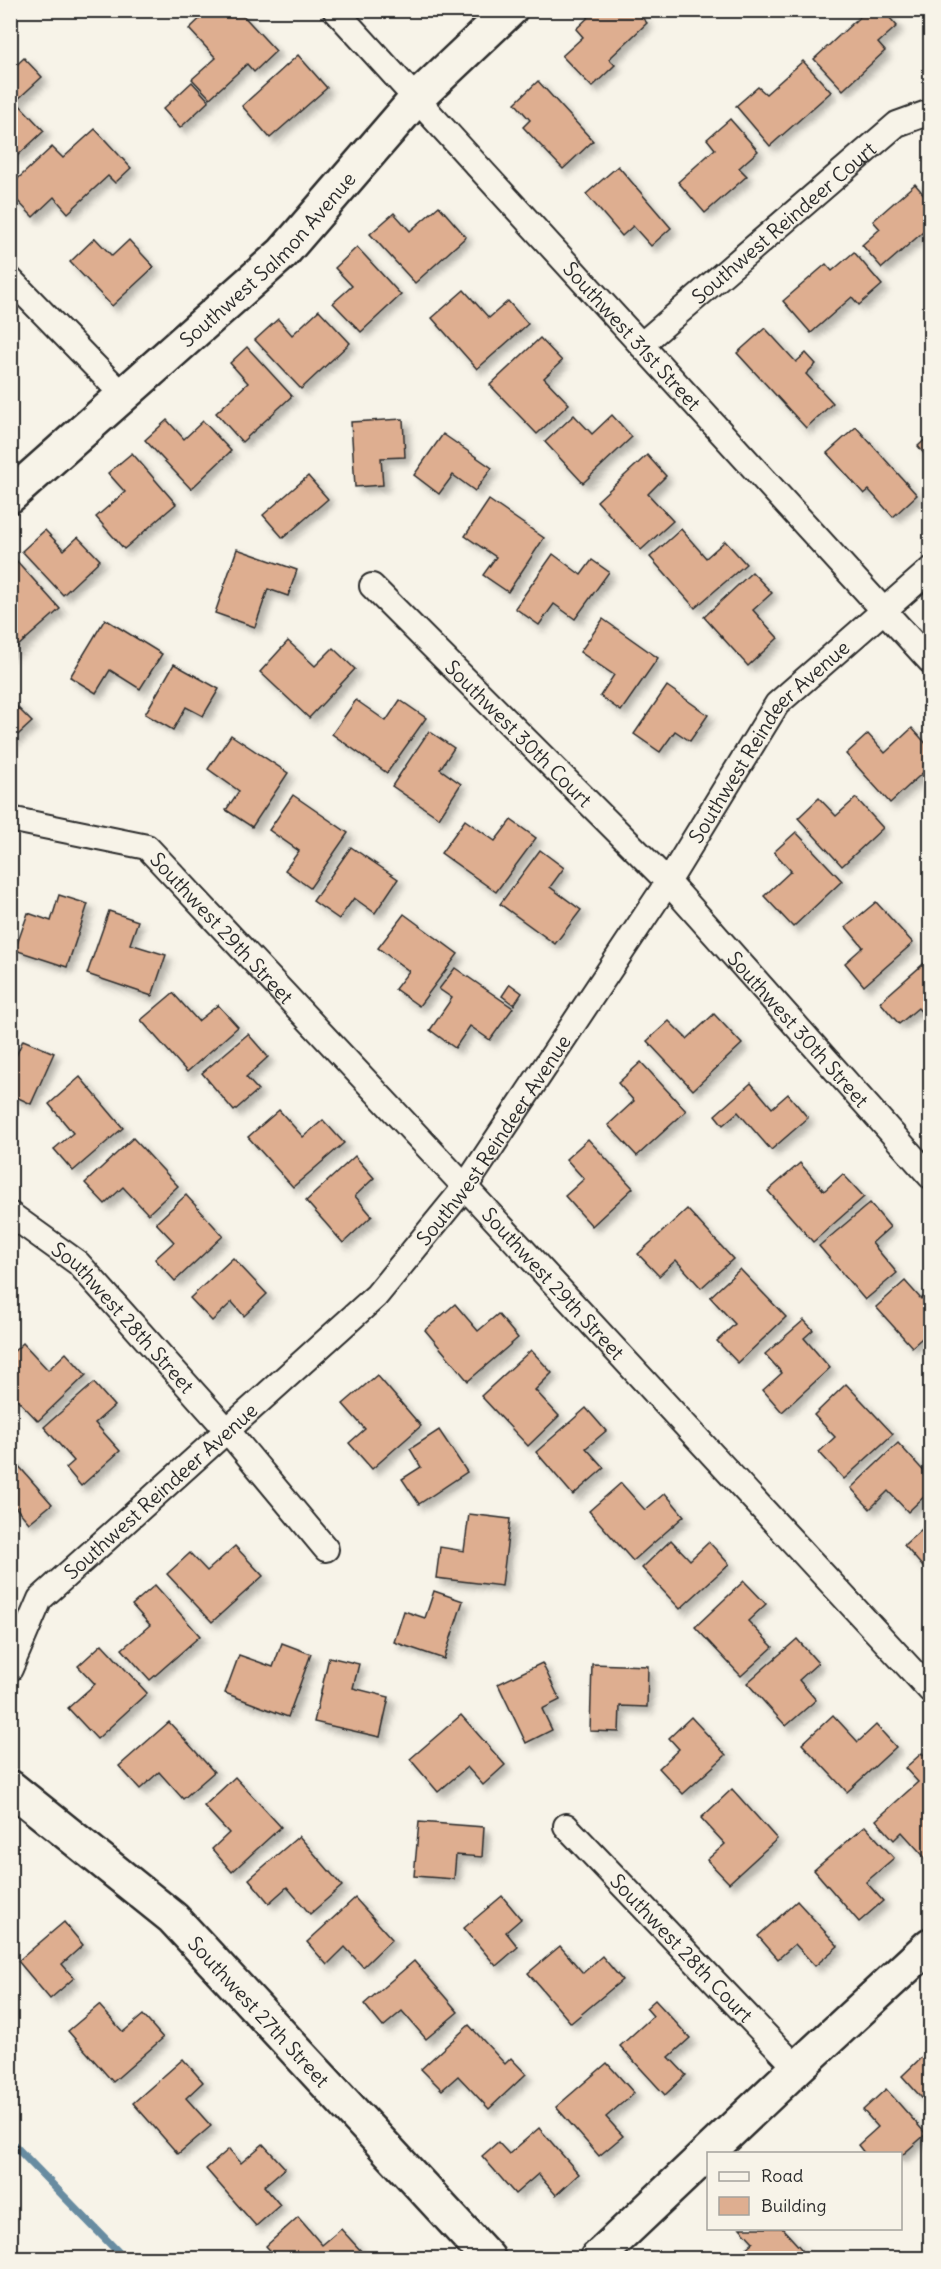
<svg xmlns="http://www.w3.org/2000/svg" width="941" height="2269" font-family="Delius,sans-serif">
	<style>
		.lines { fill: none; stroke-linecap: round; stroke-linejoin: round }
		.stream { stroke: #678ca1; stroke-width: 8 }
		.building { fill: #deae90; stroke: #2b2b2b; stroke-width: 1.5; filter: url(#shadow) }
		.street-casing { stroke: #2b2b2b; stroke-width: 28 }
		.secondary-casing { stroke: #2b2b2b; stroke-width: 38 }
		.street { stroke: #f7f3e8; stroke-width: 24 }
		.secondary { stroke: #f7f3e8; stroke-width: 33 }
		.labels { text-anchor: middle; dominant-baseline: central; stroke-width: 4.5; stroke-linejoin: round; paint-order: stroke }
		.street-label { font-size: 20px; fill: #2b2b2b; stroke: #f7f3e8 }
	</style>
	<defs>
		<filter id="shadow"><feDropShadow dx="5.5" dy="5.5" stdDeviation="3" flood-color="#0004"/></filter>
	</defs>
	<rect width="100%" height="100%" fill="#f7f3e8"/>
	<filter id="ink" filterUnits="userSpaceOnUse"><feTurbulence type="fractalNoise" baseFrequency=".0167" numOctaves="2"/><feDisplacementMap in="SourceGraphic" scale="12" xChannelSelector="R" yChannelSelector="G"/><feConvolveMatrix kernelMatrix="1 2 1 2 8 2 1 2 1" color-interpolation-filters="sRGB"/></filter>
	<g filter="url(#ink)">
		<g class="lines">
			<polyline class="stream" points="10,2141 124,2258"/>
		</g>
		<g class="building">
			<polygon points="209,10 225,10 231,17 239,11 276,51 254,72 247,64 210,98 192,79 216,58 189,29"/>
			<polygon points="596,10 635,10 647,23 609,59 615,65 592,87 562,56 583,37 576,29"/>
			<polygon points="867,10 883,10 897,26 878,43 885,51 843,90 814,59"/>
			<polygon points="298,55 327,88 270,138 242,106"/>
			<polygon points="24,58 42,77 16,101 44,131 16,157 10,150 10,71"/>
			<polygon points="803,61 831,92 770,146 736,106 758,87 766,94"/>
			<polygon points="538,81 593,141 563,169 523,127 530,120 515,103"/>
			<polygon points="192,82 209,101 180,128 163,109"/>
			<polygon points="730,119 758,151 739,168 747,176 705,213 678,182 715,149 707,139"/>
			<polygon points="95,129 131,168 115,183 108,176 68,213 54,197 33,217 10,193 10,186 52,147 63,158"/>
			<polygon points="618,166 671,228 651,246 633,226 622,236 586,194"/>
			<polygon points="915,184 930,202 930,226 882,268 862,245 880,229 873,221"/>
			<polygon points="439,206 466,237 415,283 370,234 394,213 410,231"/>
			<polygon points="95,238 112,256 129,240 154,267 112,306 70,262"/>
			<polygon points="357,247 401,295 361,332 333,303 352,286 335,268"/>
			<polygon points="854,252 882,285 859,305 852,297 811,333 783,301 826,264 832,271"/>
			<polygon points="464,290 489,318 508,301 528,324 477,369 432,318"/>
			<polygon points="319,310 350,343 301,389 255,340 278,319 292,335"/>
			<polygon points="765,328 796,362 806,353 816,364 806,374 833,403 806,428 737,353"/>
			<polygon points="540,338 562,361 544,378 569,404 537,434 490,385"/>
			<polygon points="247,347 292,396 242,442 216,413 248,383 230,363"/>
			<polygon points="574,415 592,434 612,415 632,437 583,483 545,442"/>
			<polygon points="403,419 405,457 381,458 383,485 355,487 351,422"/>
			<polygon points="167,420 184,439 203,421 231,451 191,489 145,440"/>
			<polygon points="856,427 917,495 893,517 869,490 864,494 827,453"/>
			<polygon points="443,434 492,468 475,491 453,475 439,494 414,475"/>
			<polygon points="930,435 930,461 918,446"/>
			<polygon points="132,453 176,504 124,549 96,517 125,492 108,473"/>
			<polygon points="647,455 666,476 648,494 673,521 641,550 597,501"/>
			<polygon points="308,476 328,499 283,538 263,515"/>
			<polygon points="489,500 544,538 508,592 483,575 496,557 465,536"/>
			<polygon points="681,529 706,558 725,541 746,564 695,608 650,557"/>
			<polygon points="45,530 64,550 78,537 100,560 63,595 22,551"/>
			<polygon points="237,549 297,570 288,596 268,589 255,627 215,613"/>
			<polygon points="553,554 581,575 592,560 609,572 575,619 554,604 539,625 515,608"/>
			<polygon points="15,559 60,609 10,653 10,563"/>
			<polygon points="752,572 772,593 753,610 778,638 748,666 704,617"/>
			<polygon points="105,619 162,654 140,689 110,670 96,693 70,677"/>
			<polygon points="603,619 658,658 621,711 600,696 614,675 580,652"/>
			<polygon points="288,641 315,666 333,648 355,669 309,718 260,672"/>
			<polygon points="174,664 219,689 203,716 186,707 173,730 145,714"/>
			<polygon points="667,686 708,715 690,741 675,731 660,752 634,734"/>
			<polygon points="10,700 32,722 10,742"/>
			<polygon points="356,700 386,721 400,700 426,718 387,773 332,734"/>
			<polygon points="912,728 930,748 930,766 890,803 846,754 868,734 885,753"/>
			<polygon points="429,731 454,748 440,769 461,784 439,818 392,786"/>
			<polygon points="231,735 288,773 252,827 226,810 239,791 208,769"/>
			<polygon points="293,795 348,833 310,888 285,870 299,851 269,830"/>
			<polygon points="819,798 836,816 856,798 883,828 842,866 798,818"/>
			<polygon points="465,820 495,841 511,820 536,838 496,892 441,853"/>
			<polygon points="796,832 842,881 793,927 764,896 791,871 774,852"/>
			<polygon points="351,847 398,879 375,913 354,898 339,919 313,901"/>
			<polygon points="540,850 564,868 550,887 581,910 555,944 500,904"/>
			<polygon points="59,895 88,904 67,967 15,950 28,913 51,921"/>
			<polygon points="876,902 913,943 864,986 845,963 863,947 846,927"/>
			<polygon points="109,911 138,921 130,944 166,955 152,996 87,974"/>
			<polygon points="404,914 458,954 419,1006 395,989 409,971 378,948"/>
			<polygon points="929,959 930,1022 918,1008 899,1024 880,1002"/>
			<polygon points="455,968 513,1008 490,1040 470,1026 455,1048 430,1030 452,998 439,989"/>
			<polygon points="510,984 522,993 514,1005 502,996"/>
			<polygon points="173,993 198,1021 218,1005 238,1027 187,1072 141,1020"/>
			<polygon points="714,1014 742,1044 693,1090 647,1041 669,1021 687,1039"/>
			<polygon points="248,1034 268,1057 246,1077 258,1090 234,1111 202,1073"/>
			<polygon points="23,1040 54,1053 31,1104 10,1094 10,1053 16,1056"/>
			<polygon points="641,1062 686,1111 637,1156 608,1125 634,1101 618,1083"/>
			<polygon points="80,1077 123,1128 73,1171 54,1149 73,1133 49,1104"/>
			<polygon points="751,1083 772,1108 788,1094 808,1118 771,1150 738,1112 723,1125 715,1115"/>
			<polygon points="279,1110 303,1137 323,1120 344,1143 293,1187 248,1137"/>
			<polygon points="133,1138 178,1186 148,1214 123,1187 105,1204 85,1183"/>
			<polygon points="588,1139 633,1188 592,1226 565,1196 584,1179 566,1159"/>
			<polygon points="355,1156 374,1178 355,1196 372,1216 343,1243 306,1201"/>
			<polygon points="800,1163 824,1191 843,1174 864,1197 813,1242 768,1191"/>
			<polygon points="186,1195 223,1236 175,1281 155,1259 174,1242 156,1223"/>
			<polygon points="870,1203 890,1227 872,1243 897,1273 865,1300 819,1246"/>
			<polygon points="687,1209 733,1259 701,1288 676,1260 659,1276 638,1254"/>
			<polygon points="233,1258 267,1294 244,1316 232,1302 212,1321 190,1298"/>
			<polygon points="740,1269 786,1317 738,1363 717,1341 735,1324 710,1297"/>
			<polygon points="905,1281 921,1299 930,1291 930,1331 912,1347 876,1307"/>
			<polygon points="455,1304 478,1331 498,1314 518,1338 468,1381 425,1330"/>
			<polygon points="804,1320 813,1330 804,1338 830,1368 782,1412 763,1390 782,1373 765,1354"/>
			<polygon points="23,1343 48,1370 66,1353 86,1375 38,1421 10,1392 10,1355"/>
			<polygon points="531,1350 552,1373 535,1390 559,1416 528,1446 481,1396"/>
			<polygon points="377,1375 421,1426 372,1469 349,1443 365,1429 343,1404"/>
			<polygon points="94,1383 114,1406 95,1423 120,1451 81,1486 66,1468 74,1461 44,1427"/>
			<polygon points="846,1384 893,1434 844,1479 819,1452 835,1437 814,1415"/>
			<polygon points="586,1408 606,1431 586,1448 604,1468 573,1495 536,1452"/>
			<polygon points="439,1430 467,1472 419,1504 402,1479 421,1467 410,1449"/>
			<polygon points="898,1443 930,1478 930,1491 908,1512 888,1491 870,1509 851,1488"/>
			<polygon points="10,1456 52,1504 29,1523 13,1504 10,1507"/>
			<polygon points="621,1483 645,1510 665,1493 684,1516 633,1561 589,1511"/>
			<polygon points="469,1514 510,1519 502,1586 436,1578 440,1547 464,1551"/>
			<polygon points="930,1522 930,1561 923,1567 904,1545"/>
			<polygon points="671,1540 690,1560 709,1542 729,1564 680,1609 642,1568"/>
			<polygon points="235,1546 263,1576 212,1622 167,1574 190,1553 207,1571"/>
			<polygon points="744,1581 766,1604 748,1621 773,1647 741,1676 695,1627"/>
			<polygon points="155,1585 200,1636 150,1680 122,1649 150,1625 132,1605"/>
			<polygon points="434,1591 463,1601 444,1659 394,1642 404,1611 425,1618"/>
			<polygon points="797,1639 818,1663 799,1680 816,1700 786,1726 747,1683"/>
			<polygon points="282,1643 311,1654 288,1717 225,1693 239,1655 273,1667"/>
			<polygon points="102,1644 147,1693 97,1739 68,1708 95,1684 78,1666"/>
			<polygon points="329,1657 359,1664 353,1688 389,1697 380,1737 314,1722"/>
			<polygon points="542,1663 560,1700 542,1709 552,1730 526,1743 498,1684"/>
			<polygon points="592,1664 648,1666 647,1707 620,1706 619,1732 590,1731"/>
			<polygon points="461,1715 505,1765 483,1785 467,1767 438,1792 410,1759"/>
			<polygon points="833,1715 858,1742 876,1725 896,1747 847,1792 802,1744"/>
			<polygon points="691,1717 726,1755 683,1794 659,1768 679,1749 669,1738"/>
			<polygon points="169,1722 214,1772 183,1799 159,1772 140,1789 119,1766"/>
			<polygon points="922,1753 930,1762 930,1859 928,1861 902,1832 894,1840 876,1820 918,1782 905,1768"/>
			<polygon points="235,1777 281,1827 232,1872 212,1849 229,1833 204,1806"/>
			<polygon points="732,1789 777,1839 729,1883 707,1860 725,1844 701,1818"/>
			<polygon points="419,1822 484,1827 482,1857 456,1855 454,1879 414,1876"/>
			<polygon points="865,1826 894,1858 866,1882 883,1901 859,1922 814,1870"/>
			<polygon points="299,1836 342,1886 310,1914 287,1887 269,1903 249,1879"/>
			<polygon points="502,1896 521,1919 506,1932 518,1947 496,1966 464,1928"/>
			<polygon points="355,1898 392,1939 363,1967 345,1947 327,1965 307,1942"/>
			<polygon points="797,1901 838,1946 815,1966 795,1944 778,1959 758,1936"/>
			<polygon points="64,1922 83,1945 62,1964 74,1978 50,1999 18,1961"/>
			<polygon points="560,1946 583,1973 602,1956 622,1980 571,2023 528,1973"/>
			<polygon points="414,1961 458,2012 426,2039 402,2011 383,2027 364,2004"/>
			<polygon points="655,2000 690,2038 669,2057 686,2075 665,2095 620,2046 653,2016 646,2008"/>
			<polygon points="99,2005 123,2032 143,2015 163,2038 113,2082 68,2031"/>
			<polygon points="469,2025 505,2064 511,2058 526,2074 489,2109 458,2076 442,2090 421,2069"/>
			<polygon points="925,2054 930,2061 930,2107 902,2076"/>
			<polygon points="183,2059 203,2082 186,2098 211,2126 178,2154 133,2103"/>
			<polygon points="607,2063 634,2093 606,2117 623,2136 599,2156 556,2107"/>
			<polygon points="886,2089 926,2134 900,2157 900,2154 865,2154 858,2145 878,2127 863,2110"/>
			<polygon points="539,2128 579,2174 556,2195 538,2174 515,2194 482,2156 498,2142 509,2154"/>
			<polygon points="263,2144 285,2168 264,2186 280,2205 256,2226 206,2169 229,2149 241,2163"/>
			<polygon points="298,2217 322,2245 341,2229 361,2251 352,2258 277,2258 266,2246"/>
			<polygon points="740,2228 782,2228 802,2250 793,2258 735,2258 753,2242"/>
		</g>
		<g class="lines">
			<g class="street-casing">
				<g id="street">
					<path id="s1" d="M335 10 930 661"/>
					<polyline points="10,279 124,396"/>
					<path id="s2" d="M641 345 897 124 930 112"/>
					<path id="s3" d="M372 586 668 882 930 1176"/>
					<path id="s4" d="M10 819 147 847 465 1187 930 1690"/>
					<path id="s5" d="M10 1214 78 1263 227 1430 326 1549"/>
					<path id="s6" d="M10 1669 40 1599 376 1296 465 1187 668 882 777 704 930 570"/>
					<path id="s7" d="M566 1826 797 2068"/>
				</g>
			</g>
			<g class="secondary-casing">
				<g id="secondary">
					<path id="s8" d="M10 496 283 253 416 99 510 10"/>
					<path id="s9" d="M10 1787 173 1918 488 2258"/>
					<polyline points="597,2258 797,2068 930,1945"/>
				</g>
			</g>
			<use href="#street" class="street"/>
			<use href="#secondary" class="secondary"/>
		</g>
	</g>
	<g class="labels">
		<g class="street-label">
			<text stroke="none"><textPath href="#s2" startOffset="188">Southwest Reindeer Court</textPath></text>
			<text stroke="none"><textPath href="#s8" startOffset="350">Southwest Salmon Avenue</textPath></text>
			<text stroke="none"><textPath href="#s1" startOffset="441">Southwest 31st Street</textPath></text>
			<text stroke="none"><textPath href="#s3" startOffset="208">Southwest 30th Court</textPath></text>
			<text stroke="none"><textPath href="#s6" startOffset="1210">Southwest Reindeer Avenue</textPath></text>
			<text stroke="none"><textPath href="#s4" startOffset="250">Southwest 29th Street</textPath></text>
			<text stroke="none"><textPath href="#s3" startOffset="615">Southwest 30th Street</textPath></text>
			<text stroke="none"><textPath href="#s6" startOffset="724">Southwest Reindeer Avenue</textPath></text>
			<text stroke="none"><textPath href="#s4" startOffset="736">Southwest 29th Street</textPath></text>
			<text stroke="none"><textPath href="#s5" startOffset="154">Southwest 28th Street</textPath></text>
			<text stroke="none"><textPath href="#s6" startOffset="238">Southwest Reindeer Avenue</textPath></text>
			<text stroke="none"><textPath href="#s7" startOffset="168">Southwest 28th Court</textPath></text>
			<text stroke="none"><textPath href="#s9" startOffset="336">Southwest 27th Street</textPath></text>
		</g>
	</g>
	<rect width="941" height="2269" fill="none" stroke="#f7f3e8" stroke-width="36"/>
	<rect x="18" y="18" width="905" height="2233" fill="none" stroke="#2b2b2b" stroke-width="2" filter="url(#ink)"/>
	<rect x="707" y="2152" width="195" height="78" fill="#f7f3e8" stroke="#a5a39c" stroke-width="1.5"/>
	<rect x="719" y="2172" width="30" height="9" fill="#f7f3e8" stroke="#a5a39c" stroke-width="1.5"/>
	<text x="761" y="2182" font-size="18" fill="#2b2b2b">Road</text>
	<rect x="719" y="2197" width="30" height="18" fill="#deae90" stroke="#a5a39c" stroke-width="1.5"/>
	<text x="761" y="2212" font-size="18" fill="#2b2b2b">Building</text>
</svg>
